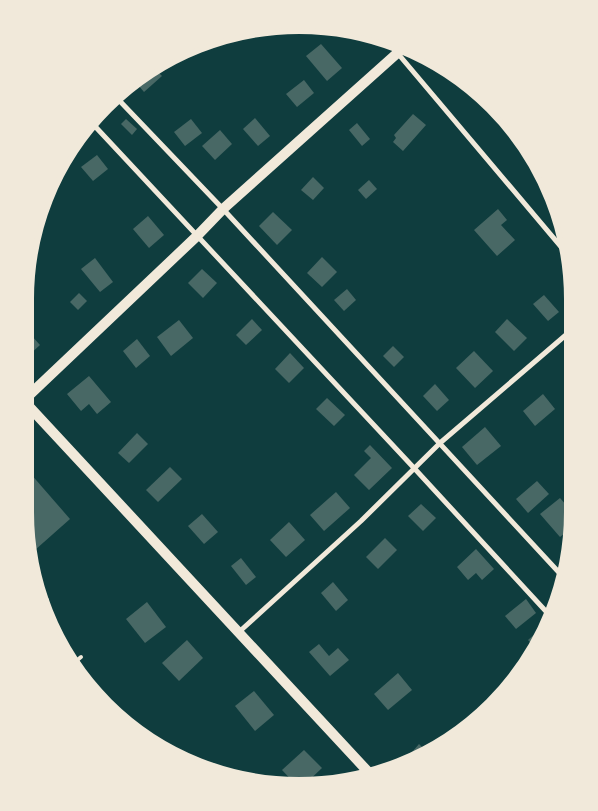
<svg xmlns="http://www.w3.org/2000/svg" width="598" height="811" font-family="'DM Sans',sans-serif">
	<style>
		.building { fill: #486865 }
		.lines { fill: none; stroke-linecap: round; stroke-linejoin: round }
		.service { stroke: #f1e9da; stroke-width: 4 }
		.minor { stroke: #f1e9da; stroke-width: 5 }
		.secondary { stroke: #f1e9da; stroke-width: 10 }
		.rim { fill: none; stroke: #f1e9da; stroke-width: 6 }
	</style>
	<rect width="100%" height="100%" fill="#0f3d3e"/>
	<g class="building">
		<polygon points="321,44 342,68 327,81 306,56"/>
		<polygon points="154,68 162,76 144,92 133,79"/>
		<polygon points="304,80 314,93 297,107 286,94"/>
		<polygon points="413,114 426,125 403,151 393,142 396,138 394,135"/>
		<polygon points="255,118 270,136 258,146 243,129"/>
		<polygon points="126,119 137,129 132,135 121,124"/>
		<polygon points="191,119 202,133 185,146 174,132"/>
		<polygon points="357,123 370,139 362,146 349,130"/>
		<polygon points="220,130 232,144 215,160 202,146"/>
		<polygon points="97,155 108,169 93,181 81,167"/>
		<polygon points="313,177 324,188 313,200 301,190"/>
		<polygon points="369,180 377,189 366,199 358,190"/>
		<polygon points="498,209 507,220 501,225 515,240 497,256 474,230"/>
		<polygon points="273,212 292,230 277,245 259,226"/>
		<polygon points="148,216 164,235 149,248 133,229"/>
		<polygon points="322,257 337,272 322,287 307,273"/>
		<polygon points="95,258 113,282 100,292 81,269"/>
		<polygon points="202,269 217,283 203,298 188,283"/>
		<polygon points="347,289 356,300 344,311 334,300"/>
		<polygon points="79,293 87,301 78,310 70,302"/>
		<polygon points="544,295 559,312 548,321 533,304"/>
		<polygon points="252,319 262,330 246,345 236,335"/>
		<polygon points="507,319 527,338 514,351 495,332"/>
		<polygon points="179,320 193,338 171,356 157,337"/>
		<polygon points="23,326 40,345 28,356 23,350"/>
		<polygon points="137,339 150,356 136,368 123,351"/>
		<polygon points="393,346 404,357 394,367 383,356"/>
		<polygon points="474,351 493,371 475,388 456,368"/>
		<polygon points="290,353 304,368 289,383 275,369"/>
		<polygon points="89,376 111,402 97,414 89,404 81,411 67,394"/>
		<polygon points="435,384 449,400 437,411 423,396"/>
		<polygon points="543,394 555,409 535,426 523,411"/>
		<polygon points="327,398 345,415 334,426 316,409"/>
		<polygon points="485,427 501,446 477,465 462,447"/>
		<polygon points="137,433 148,444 129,463 118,453"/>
		<polygon points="370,445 392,468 369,490 354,475 371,458 364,451"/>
		<polygon points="23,465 70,519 35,550 26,541 22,512"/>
		<polygon points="170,467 182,479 158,502 146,490"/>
		<polygon points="537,481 549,494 528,513 516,499"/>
		<polygon points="336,492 350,508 324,531 310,515"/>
		<polygon points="560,498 575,515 575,525 560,537 540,514"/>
		<polygon points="421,504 436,518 423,531 408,516"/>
		<polygon points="202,514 218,532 204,544 188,526"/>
		<polygon points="289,522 305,540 286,557 270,540"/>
		<polygon points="385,538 397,550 378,569 366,557"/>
		<polygon points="476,549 494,569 482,580 476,573 468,580 457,567"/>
		<polygon points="241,558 256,577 246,585 231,566"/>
		<polygon points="333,582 348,600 336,611 321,593"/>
		<polygon points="526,599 536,613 516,629 505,616"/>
		<polygon points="147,602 166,627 145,643 126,619"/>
		<polygon points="544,626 548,630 538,651 528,640"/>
		<polygon points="53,631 71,650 65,656"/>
		<polygon points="187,640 203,658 179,681 162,663"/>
		<polygon points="319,644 329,656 338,648 349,660 330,676 309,652"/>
		<polygon points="398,673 412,690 388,710 374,694"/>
		<polygon points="254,691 274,715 255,731 235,706"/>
		<polygon points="419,744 429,754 412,763 407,758"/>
		<polygon points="304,750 322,768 303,786 297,786 282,770"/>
	</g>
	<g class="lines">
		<g class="service">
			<polyline points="32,585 47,600"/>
			<polyline points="70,666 81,657"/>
		</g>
		<g class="minor">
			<polyline points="389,43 573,261"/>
			<polyline points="115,96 223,209 565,579"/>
			<polyline points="91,122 414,468 553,619"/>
			<polyline points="239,632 361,521 440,443 574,328"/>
		</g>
		<g class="secondary">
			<polyline points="23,400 372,776"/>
			<polyline points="23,401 197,236 223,209 403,48"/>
		</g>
	</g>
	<path d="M0 0H598V811H0ZM299 31H299A268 268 0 0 1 567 299V512A268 268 0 0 1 299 780H299A268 268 0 0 1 31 512V299A268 268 0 0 1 299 31Z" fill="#f1e9da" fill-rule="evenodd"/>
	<path class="rim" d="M299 31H299A268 268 0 0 1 567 299V512A268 268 0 0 1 299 780H299A268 268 0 0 1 31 512V299A268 268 0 0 1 299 31Z"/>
</svg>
